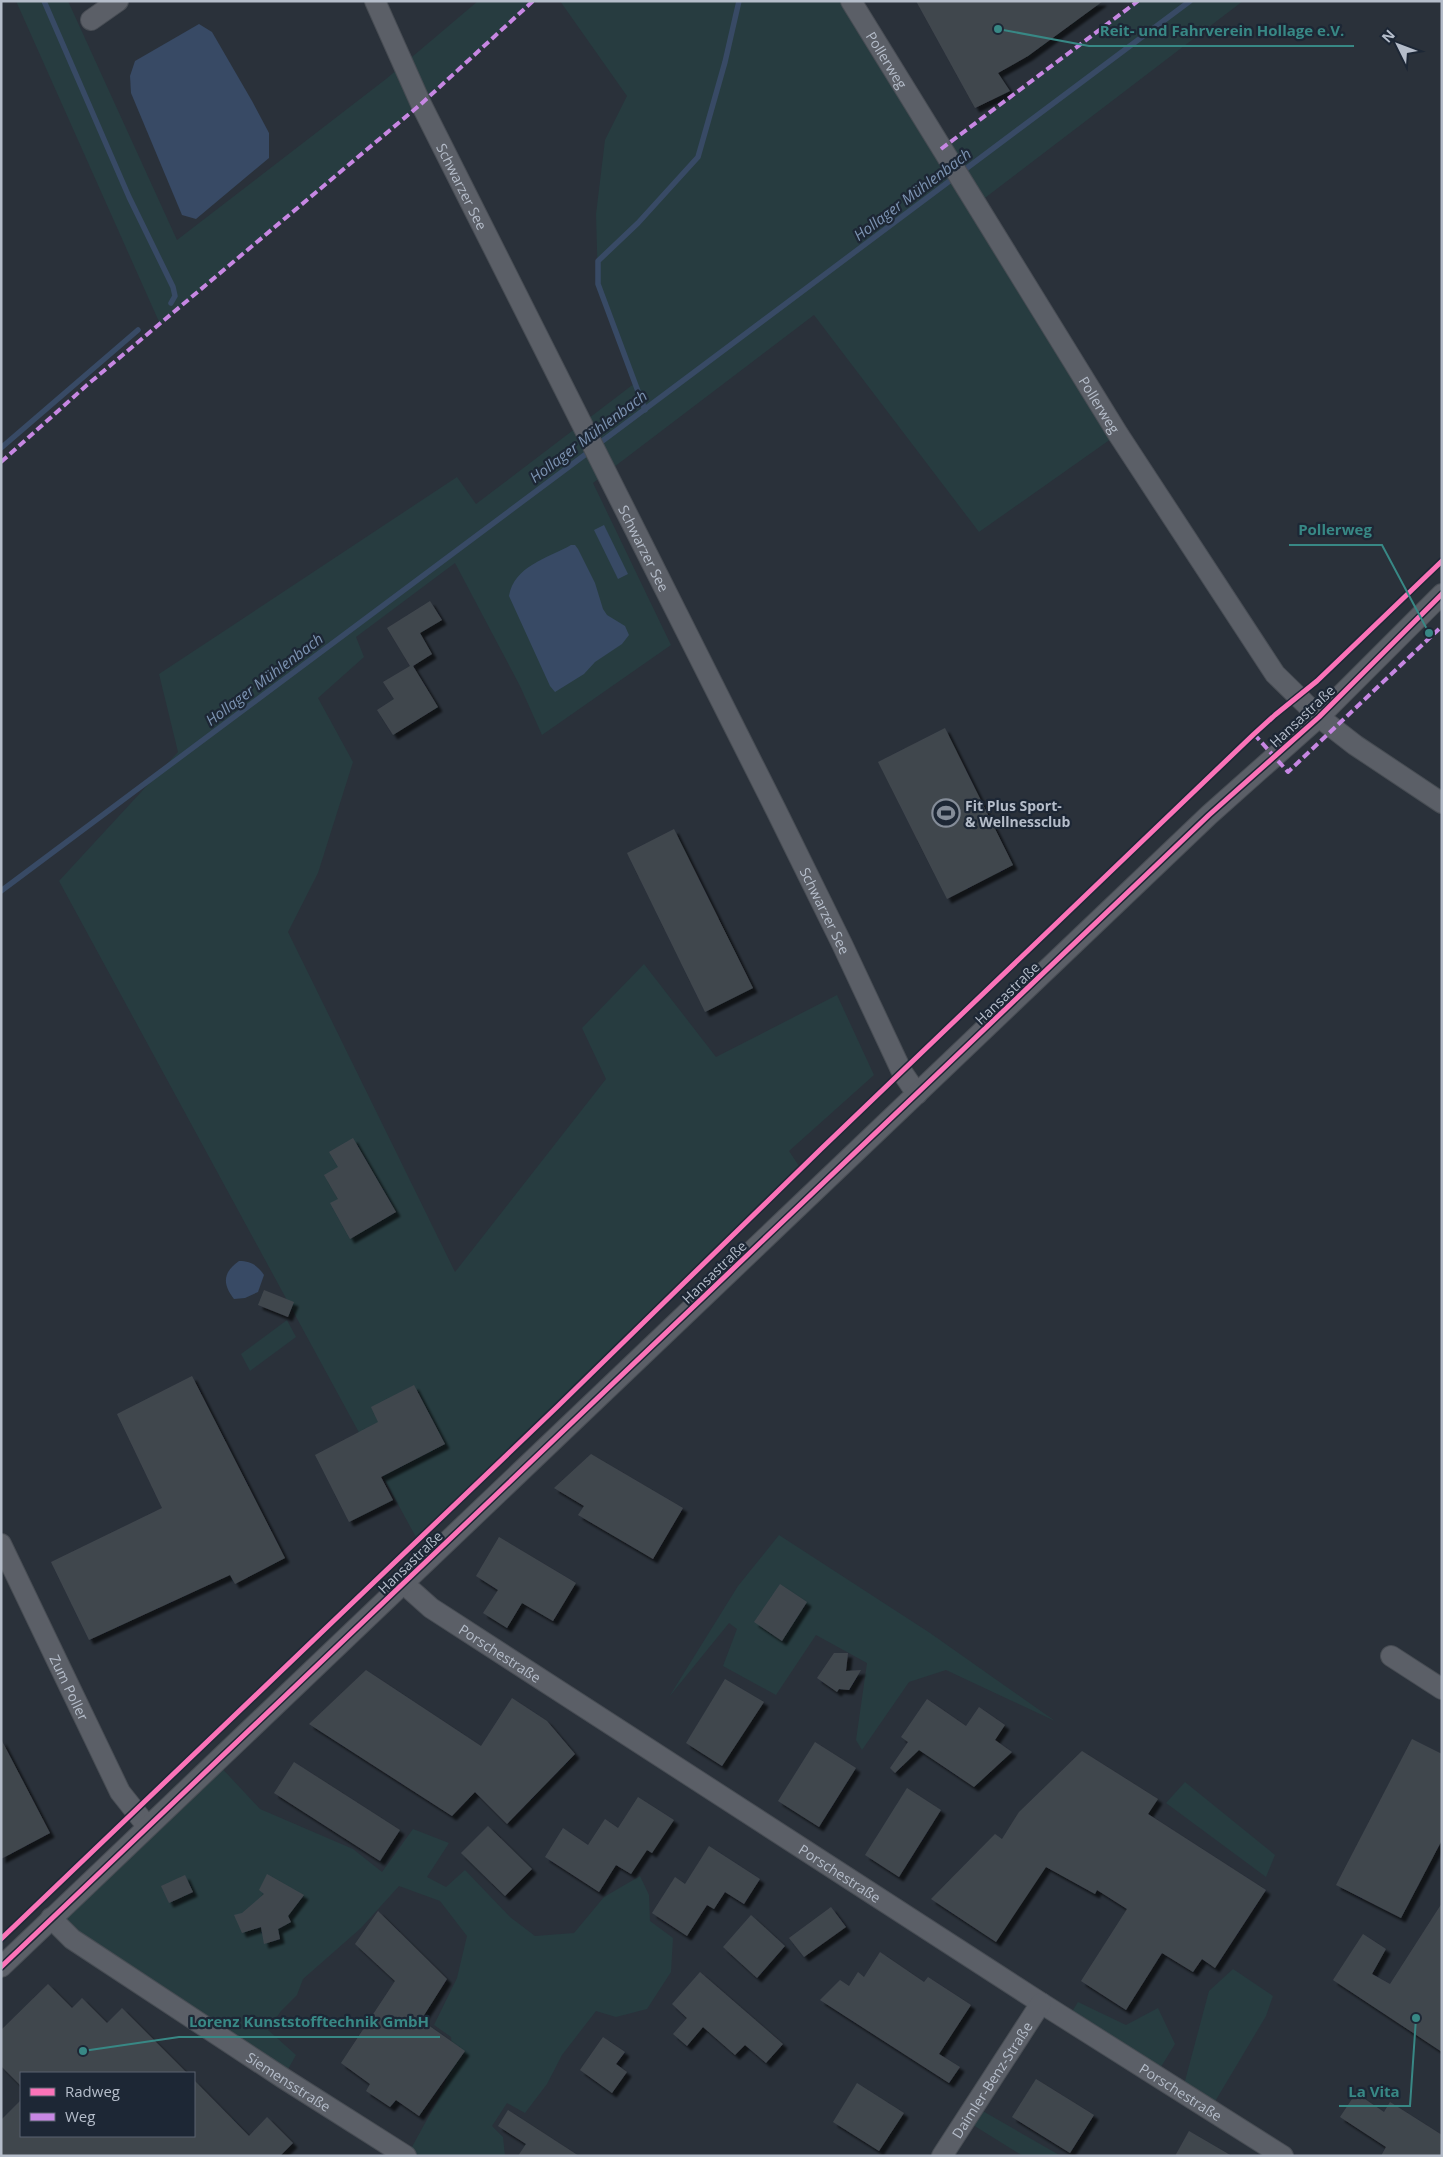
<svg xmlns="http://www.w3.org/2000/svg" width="1443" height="2157" font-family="'Open Sans',sans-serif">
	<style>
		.green { fill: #273c40 }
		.water { fill: #384a65 }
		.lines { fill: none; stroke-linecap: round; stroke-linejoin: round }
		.stream { stroke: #384a65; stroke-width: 5.5 }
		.building { fill: #41474e; filter: url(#shadow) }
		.minor-casing { stroke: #484d54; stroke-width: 22 }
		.minor { stroke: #5b5f67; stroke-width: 20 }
		.quiet { stroke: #c787e3; stroke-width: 4; stroke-dasharray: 8 4; stroke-linecap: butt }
		.cycleway-casing { stroke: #1d2735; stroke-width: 8 }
		.cycleway { stroke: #fb73b8; stroke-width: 5 }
		.labels { text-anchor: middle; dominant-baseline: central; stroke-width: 4.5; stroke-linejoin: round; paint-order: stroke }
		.street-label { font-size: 14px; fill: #b5bdca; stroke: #1d2735 }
		.poi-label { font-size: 14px; font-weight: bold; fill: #b5bdca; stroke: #1d2735; text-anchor: start }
		.water-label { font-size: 15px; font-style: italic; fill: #7c93b2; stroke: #1d2735 }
		.leader { fill: none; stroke: #388885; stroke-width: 2 }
		.callout-dot { fill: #388885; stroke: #1d2735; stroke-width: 2 }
		.callout-label { font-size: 15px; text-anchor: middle; font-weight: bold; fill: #388885; stroke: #1d2735; stroke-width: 4.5; stroke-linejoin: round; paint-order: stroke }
	</style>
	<defs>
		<filter id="shadow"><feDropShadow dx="4.5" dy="4.5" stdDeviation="1" flood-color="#0009"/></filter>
	</defs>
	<rect width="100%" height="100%" fill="#2a313a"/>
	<g class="green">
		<polygon points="16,1 68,1 177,240 386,79 478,1 533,1 421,104 160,324"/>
		<polygon points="560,1 851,1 941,149 1138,1 1243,1 977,204 1118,434 979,532 814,315 593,483 671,645 542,735 520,686 455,563 356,637 364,657 318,698 353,762 318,873 288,932 455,1272 606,1079 582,1028 644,964 716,1057 837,995 874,1075 789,1151 801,1169 418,1541 59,881 178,752 159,674 457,477 476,504 635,383 598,284 596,214 605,140 627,96"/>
		<polygon points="287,1320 296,1337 250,1371 241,1354"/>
		<polygon points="779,1535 930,1633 1055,1721 946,1670 909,1682 862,1750 856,1740 867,1663 816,1635 776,1695 723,1666 737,1629 729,1623 669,1697 738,1586"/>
		<polygon points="216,1762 260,1809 353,1849 382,1872 413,1829 449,1843 427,1877 446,1887 465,1870 510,1917 535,1936 574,1933 604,1897 640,1876 649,1895 650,1921 673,1938 671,1972 647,2009 616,2017 596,2011 562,2055 547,2084 525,2113 507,2103 492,2126 503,2137 505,2156 407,2156 441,2094 453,2062 451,2037 434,2025 457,1978 467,1936 440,1901 399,1886 361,1928 303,1979 297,1995 281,2011 268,2030 296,2055 283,2078 51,1918"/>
		<polygon points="1185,1782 1275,1855 1266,1877 1166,1803"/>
		<polygon points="1233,1969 1273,1996 1266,2016 1210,2110 1182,2092 1209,1991"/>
		<polygon points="1078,2002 1126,2025 1158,2008 1175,2044 1156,2075 1067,2020"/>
		<polygon points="974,2106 1061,2156 1023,2156 965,2120"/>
	</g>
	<g class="water">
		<polygon points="199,24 212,32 252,101 269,133 269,158 196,219 182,215 131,93 130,76 135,61"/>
		<polygon points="604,525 628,574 618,579 594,530"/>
		<path d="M571 545H575L578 549 595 583 603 609 607 615 625 626 629 635 622 644 595 662 584 674 555 692 550 686 509 596C514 566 548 558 571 545Z"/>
		<path d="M239 1261C251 1261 257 1265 264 1275L258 1292 245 1298 234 1299C222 1284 223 1272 239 1261Z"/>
	</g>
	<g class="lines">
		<g class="stream">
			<polyline points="44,1 129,197 173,287 175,296 171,303"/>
			<polyline points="645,410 598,284 598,261 638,223 698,157 725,62 739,1"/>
			<polyline points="597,445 1190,1"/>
			<polyline points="1,448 138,330"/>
			<polyline points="1,891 590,451"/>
		</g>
	</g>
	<g class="building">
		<polygon points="916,1 1103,1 1028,56 998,73 1010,91 975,108"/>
		<polygon points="430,601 442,620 420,633 432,654 413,666 438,707 393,735 377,710 394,699 383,682 410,666 387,628"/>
		<polygon points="945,728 1013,865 947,899 878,762"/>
		<polygon points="674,829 753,988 705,1012 627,853"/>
		<polygon points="353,1138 396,1212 350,1239 330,1203 338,1199 324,1175 338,1167 329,1152"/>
		<polygon points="264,1290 294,1302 288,1317 258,1305"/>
		<polygon points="192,1376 285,1558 235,1584 230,1575 89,1640 51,1562 162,1508 117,1414"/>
		<polygon points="414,1385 445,1444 381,1477 393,1500 349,1522 315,1455 378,1422 371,1407"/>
		<polygon points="591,1454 683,1508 653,1559 578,1515 584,1506 554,1488"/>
		<polygon points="499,1537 576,1583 553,1621 522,1603 507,1628 483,1613 498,1590 476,1576"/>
		<polygon points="780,1584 807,1602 782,1641 754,1622"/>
		<polygon points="834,1653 848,1653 846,1671 861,1670 849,1690 839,1689 837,1692 817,1678"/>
		<polygon points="366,1670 481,1746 512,1698 547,1721 575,1754 507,1824 475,1792 452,1816 309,1724"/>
		<polygon points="725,1679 764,1702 722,1766 686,1743"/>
		<polygon points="927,1699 966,1726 979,1707 1005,1725 995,1740 1012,1752 974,1787 919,1750 895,1773 890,1768 908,1742 901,1737"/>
		<polygon points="1,1739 50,1833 1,1859"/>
		<polygon points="1412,1739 1442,1754 1442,1840 1401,1918 1336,1885"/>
		<polygon points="815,1742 856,1768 819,1827 778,1801"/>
		<polygon points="1082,1751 1158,1799 1148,1814 1266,1890 1215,1968 1202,1959 1193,1972 1162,1953 1126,2010 1081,1981 1127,1909 1097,1890 1095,1894 1046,1867 996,1942 931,1899 995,1834 1002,1839 1019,1812"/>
		<polygon points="294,1762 400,1830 380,1861 274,1793"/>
		<polygon points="907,1788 941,1810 899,1877 865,1855"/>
		<polygon points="638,1797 674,1820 652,1853 647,1850 631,1874 616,1865 599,1892 545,1857 563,1828 588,1845 605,1819 618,1828"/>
		<polygon points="488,1826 532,1869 505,1896 461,1853"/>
		<polygon points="709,1846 760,1879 744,1904 725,1892 714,1909 707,1905 687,1936 652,1913 675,1877 685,1884"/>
		<polygon points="267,1874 304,1895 288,1916 291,1922 278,1929 280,1939 264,1944 261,1927 242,1933 234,1915 242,1913 264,1894 259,1890"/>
		<polygon points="185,1875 193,1892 169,1903 161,1886"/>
		<polygon points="1442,1903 1442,2052 1333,1980 1363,1934 1386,1949 1372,1974 1390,1984"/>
		<polygon points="831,1907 846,1927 804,1957 789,1938"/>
		<polygon points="378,1911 447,1979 421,2020 465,2051 419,2116 396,2100 390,2107 366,2091 370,2084 341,2063 395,1981 355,1944"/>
		<polygon points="751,1915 785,1946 757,1978 723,1947"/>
		<polygon points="880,1952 924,1982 928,1977 971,2005 939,2054 960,2067 949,2083 820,2000 840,1980 849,1986 858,1972 864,1977"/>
		<polygon points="700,1972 783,2044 766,2063 745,2045 735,2055 703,2027 687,2046 673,2034 687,2018 672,2004"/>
		<polygon points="48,1984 72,2008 82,1998 107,2023 122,2008 187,2073 21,2073 21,2086 1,2066 1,2030"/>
		<polygon points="603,2037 625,2052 616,2064 627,2072 612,2093 580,2070"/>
		<polygon points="1036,2079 1094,2115 1070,2153 1012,2117"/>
		<polygon points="194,2080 249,2136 267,2117 293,2143 280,2156 1,2156 1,2120 21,2100 21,2136 194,2136"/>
		<polygon points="857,2083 904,2113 879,2151 833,2122"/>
		<polygon points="1356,2093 1384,2112 1390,2102 1442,2135 1442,2156 1381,2156 1386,2147 1340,2117"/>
		<polygon points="508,2110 579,2156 518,2156 526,2144 498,2126"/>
		<polygon points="1189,2131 1232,2156 1175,2156"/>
	</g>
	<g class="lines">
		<g class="minor-casing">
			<g id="minor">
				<path id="s1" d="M375 1 421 104 776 810 842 944 902 1072 917 1094"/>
				<path id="s2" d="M851 1 1118 434 1275 674 1319 717 1355 745 1442 803"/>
				<polyline points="91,20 118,1"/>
				<path id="s3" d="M1 1544 120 1792 147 1826"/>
				<path id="s4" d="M403 1583 431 1608 1041 2003 1283 2156"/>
				<polyline points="1391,1656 1442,1689"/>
				<path id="s5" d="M51 1918 72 1939 283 2078 406 2156"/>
				<polyline points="1,1967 1209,815 1319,717 1442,594"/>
				<path id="s6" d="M942 2156 1041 2003"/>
			</g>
		</g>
		<use href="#minor" class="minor"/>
		<g class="quiet">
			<polyline points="941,149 1138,1"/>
			<polyline points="1,462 87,385 421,104 533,1"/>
			<polyline points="1254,734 1288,772 1439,629"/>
		</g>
		<g class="cycleway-casing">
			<g id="cycleway">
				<polyline points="1,1939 557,1407 821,1149 1254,734 1275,715 1317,681 1442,561"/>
				<polyline points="1,1967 1209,815 1319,717 1442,594"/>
			</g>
		</g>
		<use href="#cycleway" class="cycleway"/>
	</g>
	<defs>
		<g id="stadium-ring" transform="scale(1.4375)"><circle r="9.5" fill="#1d2735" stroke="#848c98" stroke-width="1.5"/><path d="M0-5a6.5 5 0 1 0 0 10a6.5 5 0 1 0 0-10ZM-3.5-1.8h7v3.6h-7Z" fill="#848c98"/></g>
	</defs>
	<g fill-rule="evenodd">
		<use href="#stadium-ring" x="946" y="813"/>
	</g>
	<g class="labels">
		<g class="street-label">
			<text stroke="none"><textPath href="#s2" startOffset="69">Pollerweg</textPath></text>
			<text stroke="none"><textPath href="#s1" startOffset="205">Schwarzer See</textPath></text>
			<text stroke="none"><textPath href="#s2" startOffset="474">Pollerweg</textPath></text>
			<text stroke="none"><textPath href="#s1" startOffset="610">Schwarzer See</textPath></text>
			<text transform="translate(1302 716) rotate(-43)">Hansastraße</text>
			<text stroke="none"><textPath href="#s1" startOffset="1015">Schwarzer See</textPath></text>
			<text transform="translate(1007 993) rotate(-44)">Hansastraße</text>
			<text transform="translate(714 1272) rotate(-44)">Hansastraße</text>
			<text transform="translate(410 1562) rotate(-44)">Hansastraße</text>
			<text stroke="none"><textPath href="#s4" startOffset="120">Porschestraße</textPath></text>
			<text stroke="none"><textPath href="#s3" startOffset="159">Zum Poller</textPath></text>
			<text stroke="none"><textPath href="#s4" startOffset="525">Porschestraße</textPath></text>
			<text stroke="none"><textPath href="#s6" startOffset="91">Daimler-Benz-Straße</textPath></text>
			<text stroke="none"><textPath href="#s5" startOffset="289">Siemensstraße</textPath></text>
			<text stroke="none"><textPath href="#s4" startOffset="930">Porschestraße</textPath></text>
		</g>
		<g class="poi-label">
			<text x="965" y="805">Fit Plus Sport-<tspan x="965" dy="16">&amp; Wellnessclub</tspan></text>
		</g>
		<g class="water-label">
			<text transform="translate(912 194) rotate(-37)">Hollager Mühlenbach</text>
			<text transform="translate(588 436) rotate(-37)">Hollager Mühlenbach</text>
			<text transform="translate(264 679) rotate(-37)">Hollager Mühlenbach</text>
		</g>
	</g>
	<path class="leader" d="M998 29L1089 46H1354M1429 633L1382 545H1289M83 2051L179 2037H440M1416 2018L1410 2106H1339"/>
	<g class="callout-dot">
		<circle cx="998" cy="29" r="5"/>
		<circle cx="1429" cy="633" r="5"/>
		<circle cx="83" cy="2051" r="5"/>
		<circle cx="1416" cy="2018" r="5"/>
	</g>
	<g class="callout-label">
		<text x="1222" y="36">Reit- und Fahrverein Hollage e.V.</text>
		<text x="1335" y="535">Pollerweg</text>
		<text x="309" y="2027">Lorenz Kunststofftechnik GmbH</text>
		<text x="1374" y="2097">La Vita</text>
	</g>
	<rect width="1443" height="2157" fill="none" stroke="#b5bdca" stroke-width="5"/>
	<rect x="20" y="2072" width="175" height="65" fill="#1d2735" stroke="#5a6371"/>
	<rect x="30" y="2088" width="25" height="8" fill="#fb73b8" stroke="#5a6371"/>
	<text x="65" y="2097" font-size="15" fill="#b5bdca">Radweg</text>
	<rect x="30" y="2113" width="25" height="8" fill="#c787e3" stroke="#5a6371"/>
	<text x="65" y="2122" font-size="15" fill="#b5bdca">Weg</text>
	<g transform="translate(1398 45) rotate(312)" stroke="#1d2735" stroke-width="4" paint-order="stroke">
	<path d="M0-4L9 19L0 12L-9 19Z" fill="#b5bdca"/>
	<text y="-8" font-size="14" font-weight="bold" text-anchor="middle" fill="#b5bdca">N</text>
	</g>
</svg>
